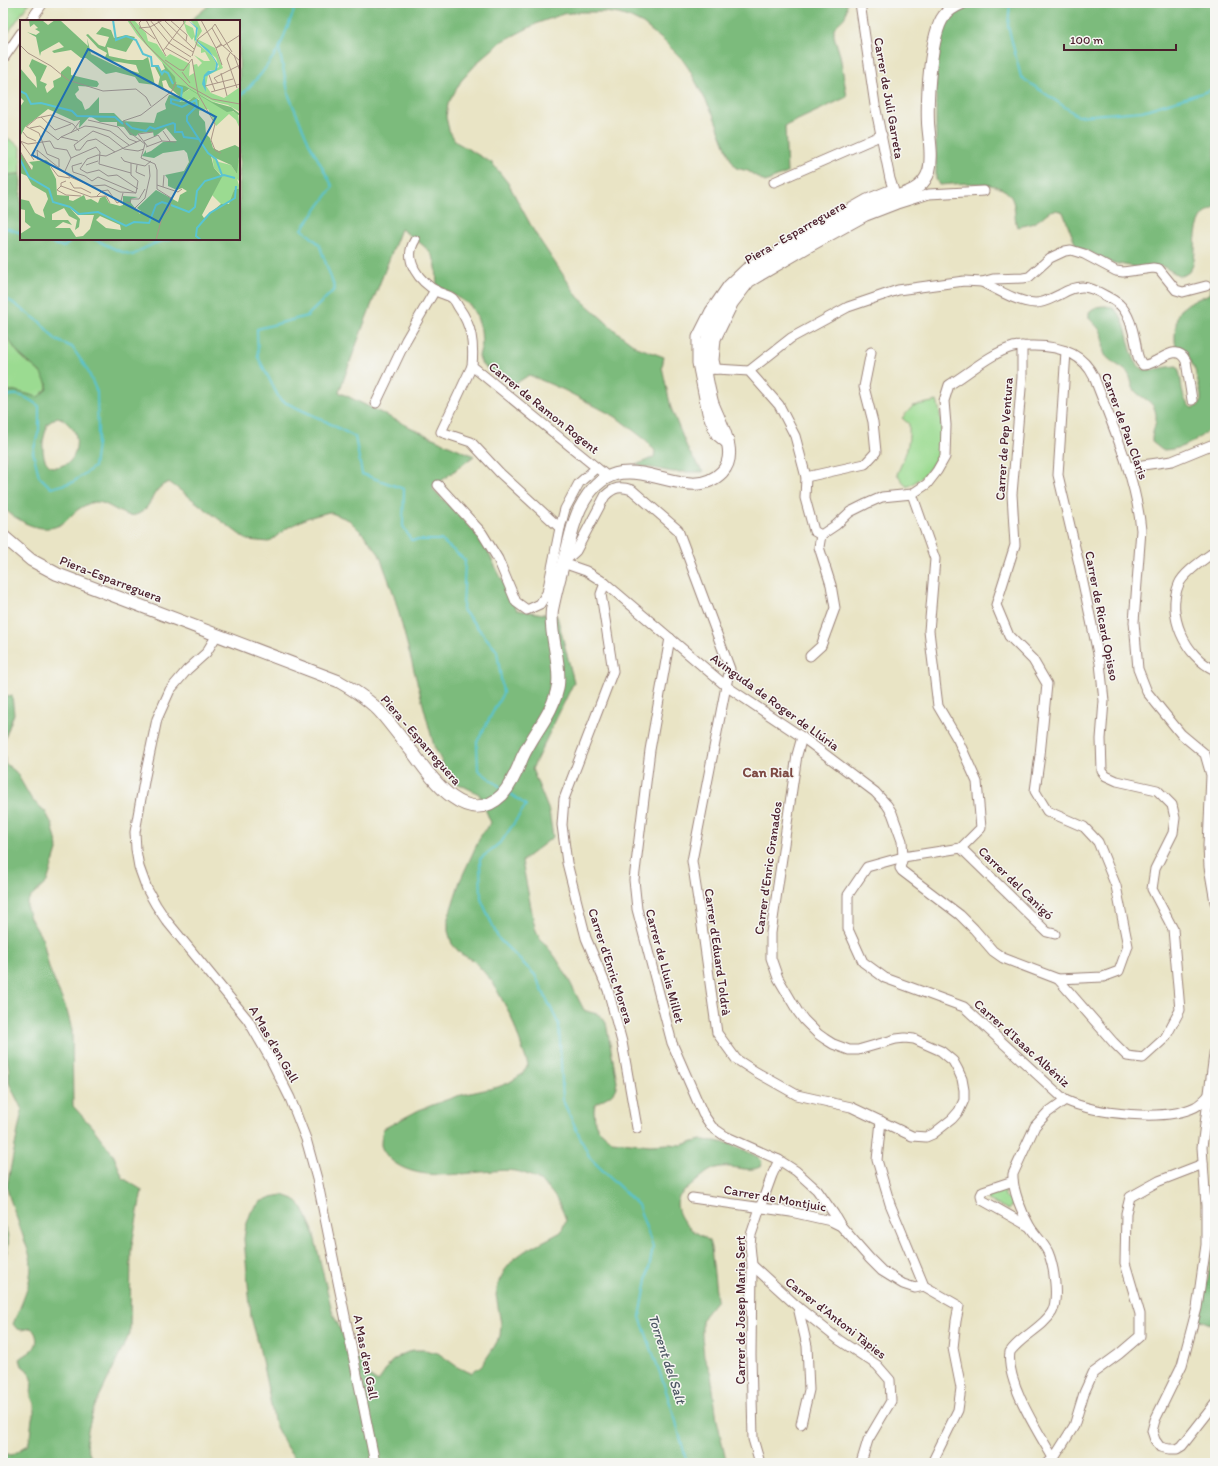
<svg xmlns="http://www.w3.org/2000/svg" width="1218" height="1466" font-family="Itim,sans-serif">
	<style>
		.green { fill: #9bdb91; stroke: #727d5e }
		.forest { fill: #7cbb7b; stroke: #636d53; fill-rule: evenodd }
		.lines { fill: none; stroke-linecap: round; stroke-linejoin: round }
		.stream { stroke: #59c4d2; stroke-width: 2 }
		.minor-casing { stroke: #9a8278; stroke-width: 11 }
		.major-casing { stroke: #9a8278; stroke-width: 14 }
		.minor { stroke: #fff; stroke-width: 9 }
		.major { stroke: #fff; stroke-width: 12 }
		.labels { text-anchor: middle; dominant-baseline: central; stroke-width: 3; stroke-linejoin: round; paint-order: stroke }
		.street-label { font-size: 13px; fill: #4a1f2b; stroke: #f6f6f2 }
		.neighbourhood-label { font-size: 14px; font-weight: bold; fill: #7d4943; stroke: #f6f6f2 }
		.water-label { font-size: 14px; font-style: italic; fill: #4f5965; stroke: #f6f6f2 }
		.inset-river { fill: none; stroke: #59c4d2; stroke-width: 2 }
		.inset-road { fill: none; stroke: #a99587; stroke-width: 1 }
		.view { fill: #1f6fb2; fill-opacity: 0.15; stroke: #1f6fb2; stroke-width: 2 }
		.inset-edge { fill: none; stroke: #4a1f2b; stroke-width: 2 }
	</style>
	<rect width="100%" height="100%" fill="#f6f6f2"/>
	<filter id="ink" filterUnits="userSpaceOnUse"><feTurbulence type="fractalNoise" baseFrequency=".025" numOctaves="2"/><feDisplacementMap in="SourceGraphic" scale="8" xChannelSelector="R" yChannelSelector="G"/><feConvolveMatrix kernelMatrix="1 2 1 2 8 2 1 2 1" color-interpolation-filters="sRGB"/></filter>
	<filter id="wash" filterUnits="userSpaceOnUse"><feTurbulence type="fractalNoise" baseFrequency=".012" numOctaves="4" result="noise"/><feDisplacementMap in="SourceGraphic" scale="16" xChannelSelector="R" yChannelSelector="G"/><feGaussianBlur stdDeviation="0.9" result="paint"/><feColorMatrix in="noise" values="0 0 0 0 0 0 0 0 0 0 0 0 0 0 0 0 0 1.4 0 .05"/><feComposite in="paint" operator="in"/></filter>
	<g filter="url(#wash)">
		<rect width="100%" height="100%" fill="#e9e4c5"/>
		<g class="green">
			<polygon points="3,3 29,3 3,40"/>
			<polygon points="3,135 21,147 21,174 3,175"/>
			<path d="M3 332C9 339 14 348 20 355 30 366 47 372 47 389L38 397 15 391H3Z"/>
			<path d="M937 401C947 436 942 468 907 487L897 474C906 454 910 446 909 424L902 418 913 406Z"/>
			<polygon points="1006,1189 1003,1196 1014,1203 1009,1210 987,1200 990,1192"/>
		</g>
		<g class="forest">
			<path d="M209 3H847C846 21 845 16 834 28V36L840 55 847 97 785 126 787 173 765 182 748 171 736 168 730 158 713 114 689 69 682 59 664 41 643 24 631 18 619 14 605 12H578L563 14 538 23 501 42 479 61 461 81 448 104 446 117 449 130 456 142 492 163 508 183 535 233 578 297 617 332 637 347 664 357 662 367 671 408 689 452 703 472H673L636 465 654 457 655 451 647 441 616 417 564 390 529 375 515 384 482 365 479 356 482 344 481 330 477 317 470 305 437 285C436 279 437 273 436 267 434 249 414 239 401 229L364 324 339 392 426 435 474 456 432 488 481 538 517 610 557 616 574 682 532 769 549 811 553 837 522 861 535 928C541 943 548 946 556 958 567 974 575 993 584 1010 595 1015 599 1011 606 1023L617 1081C616 1096 607 1096 595 1104L594 1110 595 1123 598 1129 612 1141 650 1145 669 1144 682 1145 701 1140 715 1141 727 1143 740 1148 758 1157 762 1161 760 1167C748 1173 734 1165 720 1167 708 1169 702 1177 692 1185 688 1189 682 1192 679 1197 673 1208 683 1223 691 1229 697 1234 704 1236 709 1241L711 1248 717 1300 704 1316 702 1321V1336L704 1356 711 1374 717 1420 725 1456 729 1463H299L287 1448 275 1425 259 1346 251 1317 244 1239 246 1226 251 1212 260 1202 271 1197 283 1195 294 1199 303 1208 313 1231 332 1311 343 1336 369 1376 378 1382 391 1362 401 1355 413 1350H425L438 1353 459 1368 471 1373 482 1365 494 1347 500 1336 501 1324 496 1295 499 1281 505 1270 514 1259 525 1251 561 1232 566 1220C559 1200 548 1182 526 1174 512 1168 496 1171 481 1172 453 1175 414 1180 391 1160 387 1156 382 1150 381 1145 381 1140 382 1134 383 1129L419 1110 457 1096 498 1087 510 1082 521 1075 528 1065 511 1016 492 981 473 960 461 954 452 944 448 931V918L460 881 482 833 491 823 479 794 451 780 434 746 394 595 379 554 365 536 349 520 329 512 307 518 287 528 269 542 247 540 169 482C149 490 154 507 138 514 125 521 110 502 96 502 92 502 87 504 84 506 76 510 74 513 68 519 56 531 40 530 25 523 17 518 10 515 3 507V478L6 455 3 438V391H15L38 397 47 389V384L40 372 20 355 3 332V175L21 174V239H239V21H190L207 7ZM57 417C63 418 66 422 70 426 72 428 74 430 75 433 78 440 76 455 71 460 69 463 66 464 63 465 49 472 43 461 43 448 42 440 46 432 47 424Z"/>
			<path d="M954 3H1215V208C1180 220 1209 272 1180 276L1164 267 1158 266 1141 268 1113 263 1076 246 1063 212C1048 206 1046 217 1035 222 1030 225 1022 226 1017 227 1014 218 1016 205 1011 197 1000 178 957 184 939 185L936 179V70L943 22Z"/>
			<path d="M1215 264V422C1202 439 1183 450 1162 450L1152 442C1151 431 1159 422 1155 410 1152 400 1141 398 1135 391 1131 386 1132 378 1127 372 1121 366 1110 362 1105 355 1102 349 1104 343 1103 337 1101 329 1094 324 1089 318V312C1094 307 1099 306 1106 306 1132 309 1124 360 1143 369 1150 372 1168 366 1177 366 1184 379 1178 398 1192 408L1198 406 1201 401V395L1195 370 1190 359 1176 347 1175 341V335L1177 316 1180 310 1189 303 1209 294C1212 284 1209 274 1215 264Z"/>
			<path d="M3 695 12 696 14 714 4 741 5 763 16 772 32 800 45 811 52 824 58 847 47 882 30 898 27 902V909L30 918 43 940 49 968 67 1011 72 1030 73 1106 93 1128 113 1154 123 1178 142 1190 131 1250 130 1333 94 1408 88 1430 86 1443 93 1463H3V1453L12 1455 28 1445 30 1437 32 1418 35 1412 34 1403 31 1397 32 1378 27 1370 22 1366 20 1359C23 1356 28 1354 31 1351 39 1345 38 1334 31 1328L22 1330 17 1329 13 1324C22 1302 34 1280 30 1256L9 1196 7 1186 22 1110 9 1083V1070L3 1034Z"/>
			<path d="M3 1224C11 1238 9 1248 3 1262Z"/>
			<polygon points="1215,1241 1215,1326 1200,1320"/>
		</g>
		<g class="lines">
			<g class="stream">
				<polyline points="1010,3 1008,26 1021,77 1078,116 1142,111 1215,89"/>
				<polyline points="279,49 289,96 309,143 333,187 302,229 319,244 335,289 307,316 257,329 258,357 280,400 323,420 355,437 362,474 404,489 403,526 411,540 441,540 465,560 463,610 497,651 503,693 477,742 478,770 502,788"/>
				<polyline points="239,98 261,74 279,49 297,3"/>
				<polyline points="3,227 21,233"/>
				<polyline points="38,239 64,247 73,239"/>
				<path d="M94 239 119 251 133 255C145 247 157 241 171 239"/>
				<path d="M3 296 40 322 56 340 72 347 87 369 97 392 98 436 94 467 73 482 51 488 39 476 33 452 39 430V406C27 398 17 390 3 398"/>
				<polyline points="509,793 526,805 502,841 480,859 481,899 498,938 535,975 559,1025 563,1101 590,1158 638,1205 653,1247 640,1317 660,1373 675,1418 687,1463"/>
			</g>
		</g>
	</g>
	<g filter="url(#ink)">
		<g class="lines">
			<g class="minor-casing">
				<g id="minor">
					<polyline points="860,3 875,105 890,179 895,194"/>
					<polyline points="945,3 949,10"/>
					<polyline points="30,21 43,3"/>
					<polyline points="3,59 21,33"/>
					<polyline points="774,182 882,135"/>
					<path d="M415 240C402 261 420 282 438 292 442 294 448 295 452 298 455 300 457 305 459 308 472 326 474 344 472 366L608 477"/>
					<polyline points="779,249 867,199 892,189"/>
					<path d="M982 282C998 290 1017 302 1035 303 1045 303 1052 298 1061 294 1079 284 1088 285 1106 296 1110 298 1115 301 1119 304 1130 314 1133 331 1136 345 1137 352 1137 359 1143 365 1157 366 1176 340 1186 361L1192 400"/>
					<polyline points="472,366 441,432 471,442 500,473 560,528"/>
					<polyline points="716,369 714,360 716,339 733,304 750,282 808,248 866,216 897,204 929,194 984,191"/>
					<path d="M706 370 716 369 749 371 779 405 795 436 806 477 805 498 814 531 821 535 836 525 850 512 866 504 882 497 912 494 927 484 937 471 945 457 946 425 944 401 949 385C969 373 991 353 1013 347 1018 346 1024 346 1029 346 1056 345 1082 351 1094 377 1113 427 1136 477 1141 530L1134 622 1138 669 1147 692 1181 734 1205 754 1211 775 1208 846 1209 867 1215 902"/>
					<polyline points="749,371 791,338 848,307 898,290 964,281 982,282 993,279 1023,278 1029,277 1050,258 1065,251 1071,250 1084,254 1116,271 1123,272 1153,268 1159,269 1176,290 1183,292 1206,286"/>
					<polyline points="376,403 406,340 435,290"/>
					<polyline points="728,445 716,435 707,413 697,363 697,337 710,311 728,285 746,268 761,259"/>
					<polyline points="1128,467 1172,461 1211,445 1215,445"/>
					<polyline points="806,477 865,464 876,452 873,422 864,387 871,352"/>
					<polyline points="438,485 482,533 498,559 516,602 527,610 540,604 547,593 560,528 565,509 579,483 596,468"/>
					<polyline points="912,494 935,559 929,631 938,706 958,740 977,782 981,828 961,848 903,857 867,867 848,895 848,929 863,962 885,978 964,1007 1065,1100"/>
					<path d="M1215 551C1205 559 1184 572 1179 584 1166 614 1185 657 1215 670"/>
					<path d="M563 563 576 551 605 496C614 487 620 486 632 490L678 530 730 669 726 686 692 861 702 926 717 1033 736 1059 756 1072 797 1095 851 1107 912 1136 926 1137 933 1134 952 1119 959 1111 964 1100V1090L962 1079 958 1070 953 1061 941 1051 914 1039 905 1038 896 1039 858 1050H849L833 1044 825 1039 818 1034 804 1020 798 1012 778 978 771 958V933L797 755 802 737"/>
					<polyline points="563,563 586,571 605,583 726,686 802,737 875,792 887,805 892,813 902,841 903,857 900,868 902,871 960,915 974,929 993,951 1003,958 1058,979 1103,977 1119,971 1128,946 1116,886 1098,842 1084,827 1047,811 1035,791 1040,755 1047,684 1033,660 1009,636 996,605 1015,545 1012,494 1022,377 1022,346"/>
					<polyline points="605,583 601,594 613,671 564,799 562,825 567,863 586,938 608,990 622,1042 637,1128"/>
					<polyline points="217,635 206,653 187,670 170,690 157,719 145,776 135,832 136,850 139,867 147,889 156,905 166,920 248,1020 271,1060 290,1098 306,1139 317,1179 375,1463"/>
					<polyline points="670,638 650,750 634,880 637,909 672,1043 703,1114 712,1127 725,1136 779,1160 796,1171 817,1190 834,1214 841,1226"/>
					<polyline points="810,656 821,646 835,608 831,585 819,547 821,535"/>
					<polyline points="961,848 1047,932 1055,934"/>
					<polyline points="1058,979 1113,1042 1127,1056 1143,1058 1165,1038 1180,1010 1173,929 1152,889 1155,869 1173,833 1175,818 1172,805 1157,790 1117,781 1106,776 1102,771 1101,739 1104,701 1100,663 1079,564 1058,475 1066,351"/>
					<polyline points="1215,1047 1202,1147 1206,1206 1206,1245 1197,1308 1182,1365 1155,1420 1152,1431 1155,1440 1160,1447 1169,1449 1177,1449 1182,1446 1215,1404"/>
					<polyline points="881,1121 877,1160 890,1204 924,1286 959,1306 956,1321 953,1348 961,1388 958,1410 932,1463"/>
					<polyline points="1013,1181 983,1191 981,1195 982,1200 1030,1227"/>
					<polyline points="692,1198 791,1212 831,1221 841,1226 870,1259 882,1271 903,1284 915,1288 924,1286"/>
					<polyline points="752,1265 798,1307 839,1340 877,1365 890,1380 891,1401 868,1440 861,1463"/>
					<polyline points="798,1307 807,1346 809,1390 801,1424"/>
					<polyline points="760,1463 753,1439 751,1355 752,1265 750,1245 751,1235 760,1208 772,1175 779,1160"/>
					<polyline points="1048,1463 1054,1458 1074,1426 1084,1393 1093,1373 1119,1354 1140,1336 1140,1314 1125,1263 1126,1213 1130,1197 1159,1181 1203,1164"/>
					<path d="M1056 1463C1041 1436 1005 1383 1010 1352 1021 1336 1043 1328 1052 1312 1059 1298 1054 1266 1048 1252 1043 1242 1035 1235 1030 1227 1022 1213 1012 1189 1013 1174L1035 1126 1047 1113 1065 1100C1096 1114 1164 1122 1195 1107 1201 1104 1205 1099 1209 1095"/>
				</g>
			</g>
			<g class="major-casing">
				<path id="major" d="M3 536 31 560 57 574 338 681C354 690 370 700 382 714 393 727 403 741 414 754 432 779 467 829 502 795 511 785 517 771 522 758 533 733 554 713 558 685 561 660 549 636 552 610 556 589 562 568 568 546 572 531 575 515 584 501 624 434 684 511 722 472 740 453 719 422 712 402 708 387 704 370 705 354 706 330 720 309 734 291 752 266 783 253 809 239 829 227 849 215 870 205 886 197 906 197 919 186 924 182 927 177 929 171 933 156 929 138 928 123 927 99 930 34 944 16 948 10 955 6 962 3"/>
			</g>
			<use href="#minor" class="minor"/>
			<use href="#major" class="major"/>
		</g>
	</g>
	<g class="labels">
		<g class="street-label">
			<text transform="translate(889 98) rotate(80)">Carrer de Juli Garreta</text>
			<text transform="translate(795 232) rotate(-30)">Piera - Esparreguera</text>
			<text transform="translate(544 408) rotate(39)">Carrer de Ramon Rogent</text>
			<text transform="translate(1125 426) rotate(70)">Carrer de Pau Claris</text>
			<text transform="translate(1004 439) rotate(-86)">Carrer de Pep Ventura</text>
			<text transform="translate(111 579) rotate(21)">Piera-Esparreguera</text>
			<text transform="translate(1102 616) rotate(79)">Carrer de Ricard Opisso</text>
			<text transform="translate(775 702) rotate(36)">Avinguda de Roger de Llúria</text>
			<text transform="translate(421 740) rotate(49)">Piera - Esparreguera</text>
			<text transform="translate(768 868) rotate(-82)">Carrer d'Enric Granados</text>
			<text transform="translate(1016 883) rotate(44)">Carrer del Canigó</text>
			<text transform="translate(718 952) rotate(82)">Carrer d'Eduard Toldrà</text>
			<text transform="translate(611 966) rotate(72)">Carrer d'Enric Morera</text>
			<text transform="translate(665 966) rotate(75)">Carrer de Lluis Millet</text>
			<text transform="translate(1022 1043) rotate(42)">Carrer d'Isaac Albéniz</text>
			<text transform="translate(274 1044) rotate(60)">A Mas d'en Gall</text>
			<text transform="translate(775 1198) rotate(10)">Carrer de Montjuic</text>
			<text transform="translate(740 1310) rotate(-90)">Carrer de Josep Maria Sert</text>
			<text transform="translate(836 1318) rotate(38)">Carrer d'Antoni Tàpies</text>
			<text transform="translate(366 1357) rotate(79)">A Mas d'en Gall</text>
		</g>
		<g class="neighbourhood-label">
			<text x="768" y="772">Can Rial</text>
		</g>
		<g class="water-label">
			<text transform="translate(667 1359) rotate(72)">Torrent del Salt</text>
		</g>
	</g>
	<g transform="translate(20 20)">
		<rect width="220" height="220" fill="#e9e4c5"/>
		<path d="M107 0H114L126 13 128 21 137 24 146 37 150 34 170 44 169 56 174 53 173 45 177 44 178 47 182 43 174 35 184 41H190L185 32 181 33V28L177 26 174 20V17L172 20 167 13 163 0H166L165 4 173 8 175 16 177 14 175 21 192 36 196 43 195 50H190L183 59 184 66 185 57 199 47 196 38 176 20 178 9 170 0H177L182 11 177 19 195 28 203 48 188 55 186 66 191 73 204 78 220 67V92L208 85 195 82 178 74 218 94 220 109 216 100 209 94 196 106 188 89 179 91V79L174 78 160 83 163 73 170 69 156 64 148 49 117 15ZM192 136 199 142 211 145 217 154V141L220 139 219 161 217 159 220 168 214 170 211 182 203 186 192 175 202 156 194 148Z" fill="#9bdb91"/>
		<path d="M9 0 23 1 28 5 35 0 41 1 68 26 67 18 71 34 98 47 119 53 116 45 87 40 85 37 87 33 78 28 66 15 68 14 79 25 85 27 89 17 76 14 82 7 91 10 94 18 106 15 115 17 106 32 87 27 89 36 108 40H123L128 37 135 65 119 63 115 57 96 52 86 54 66 38H61L51 30 34 33 32 31 44 27 39 22 21 32 20 36 16 17 7 12 16 15 20 12 15 9 18 8 14 4 10 7ZM12 39 27 46 20 61 27 64 25 67 27 73 34 67 33 61 41 57V52L48 46 51 48V55L77 61 79 64 77 67 58 66 59 70 55 74 57 78 62 82 65 90 69 88 79 77V93H94L102 101 134 103 137 93 146 89 145 84 149 75 159 76 149 67 146 60 142 61 144 70 138 66 140 57 135 47 138 45 141 51 145 49 142 42 155 57 156 64 165 66 192 82 211 87 220 94V96L213 91 207 92 169 69 163 73 159 82H167L174 77 179 80V95L185 102 186 114 190 118 193 128 199 131 215 125 220 128 217 154 211 145 191 136 194 148 202 157 182 195 184 198 201 184H209L214 170 220 168V220H0V214L11 207 5 202V190L0 189V179L9 181 15 193 25 198 23 190 28 179 26 173 12 165 7 156 0 153V132L12 150 13 146 9 142 26 140 32 145 30 147 36 159 37 175 49 176V180L53 181 64 175 66 180 71 179 78 183 80 178 85 176 89 183 100 186 103 185V176L118 177 111 179V183L120 194 121 191 117 188 136 170 158 182 160 175 167 171 162 168 157 170 148 166V159L145 155 164 151 169 142 167 133 164 130 143 133 134 138 122 136 126 130V133L131 131 143 122 157 121 146 108 134 117 133 112 119 113 116 116 110 115 104 107 97 106V102H80L70 96 59 108 60 100 54 101 28 89 5 107 0 117V87L4 81 0 77V48L17 68 16 57 9 46ZM44 188 49 196 57 200 55 210 59 207 60 199 50 188 58 195H74L70 209 63 216 56 217 50 208H35L43 202 52 205 48 200H32V194ZM80 196 100 205 101 210 86 208 76 200Z" fill="#7cbb7b" fill-rule="evenodd"/>
		<path d="M168 0 178 8 176 20 189 30 198 44 197 50 185 57 186 72 182 64 184 55 188 51 195 50 196 43 192 36 175 20 176 8Z" fill="#59c4d2"/>
		<path class="inset-river" d="M93 0 96 20 106 16 116 20 123 34 131 37 132 46H138L142 54 144 51 148 53 153 64M157 66 162 68 161 79 159 81 151 79V83L162 87 176 80 177 86 167 96V101L188 133 196 139 202 155M0 71 6 74 11 84 21 83 52 91 57 96 95 97 103 104M106 103 112 108 126 111 130 107 135 109 153 103 155 104V112H162L164 117 179 119M0 139 9 157 29 169 33 182 50 187 59 194 78 192 106 206 114 202 129 203 136 185 142 182 148 184M151 185 169 192 175 187 177 171 185 161 204 155 215 158M181 220 176 216 177 208 190 193 215 178 216 166"/>
		<path class="inset-road" d="M109 0 127 25 169 66 192 79 220 84M122 0 119 3 121 8 135 19M126 0 146 36M130 0 149 23 171 37M137 0 153 19 173 32M144 0 174 29M150 0 167 15 166 21M181 0 196 28M119 8 130 7 143 0M192 8 195 4 212 32M201 24 196 28 202 25M0 25 8 33 31 46 48 60 83 71 116 69 126 77 131 86M203 26 220 15M146 28 169 41M196 28 202 45M143 31 164 3 163 0M210 33 207 39 217 68M214 35 220 51M172 36 178 19 192 8 201 24 220 41M172 39 178 74 195 104 191 120 195 130 201 133M145 40 160 50H164M163 51 172 39M162 52 170 63M201 53 207 76M189 55 195 71M198 63 194 58 220 45M185 66 213 59M191 72 220 64M21 97 35 110 51 104M68 100 98 107 109 119 117 122M6 107 17 98 31 95 53 104 59 111M7 107 19 113 27 134 39 139V147M10 108 20 106 38 120 41 117 58 121M143 111 150 121M3 112 7 117 16 121M51 113 60 101M41 117 65 106 74 107 90 111 109 125M0 121 8 124 30 121 34 128 47 130 51 138 45 151M124 121 138 115 142 121M1 122 14 140M126 127 142 121 156 122M128 127 118 114 133 112M0 131 11 150M95 132 76 119 67 121 60 130H56L54 125 73 111 89 117 104 129 118 131 124 129M101 137 104 141 111 143M51 138 76 127 80 132 79 144 111 153M18 140 17 130 50 157M62 143 52 146 53 152 65 156 72 161 78 157 116 173M66 145 78 141M117 145 116 152 125 156M31 147 38 156 50 158M50 157 72 166 85 165 100 172 116 173M46 161 41 163V166L71 177 86 176 90 183M50 162 54 168H61L71 173M137 165 158 172 162 169M41 166 37 170 46 175 61 176M143 167 144 155M118 169 97 155 88 156 79 150 67 153 60 149 67 139 78 135 86 136 121 120M116 173 118 161 111 155V143L125 146 131 141M77 176 82 171 88 170 97 183 101 181 103 173M106 182 110 183 111 179H119L125 169M115 188 125 178 130 156 129 145M136 220 142 197 149 190 151 178 137 169V150L135 144 121 138 125 124 109 112 103 101 121 95 152 71 156 62"/>
		<path class="view" d="M68 29 196 97 139 202 12 135Z"/>
		<rect width="220" height="220" class="inset-edge"/>
	</g>
	<rect width="1218" height="1466" fill="none" stroke="#f6f6f2" stroke-width="16"/>
	<path d="M1064 44v6h112v-6" fill="none" stroke="#4a1f2b" stroke-width="2"/>
	<text x="1070" y="44" font-size="12" fill="#4a1f2b" stroke="#f6f6f2" stroke-width="3" paint-order="stroke">100 m</text>
</svg>
